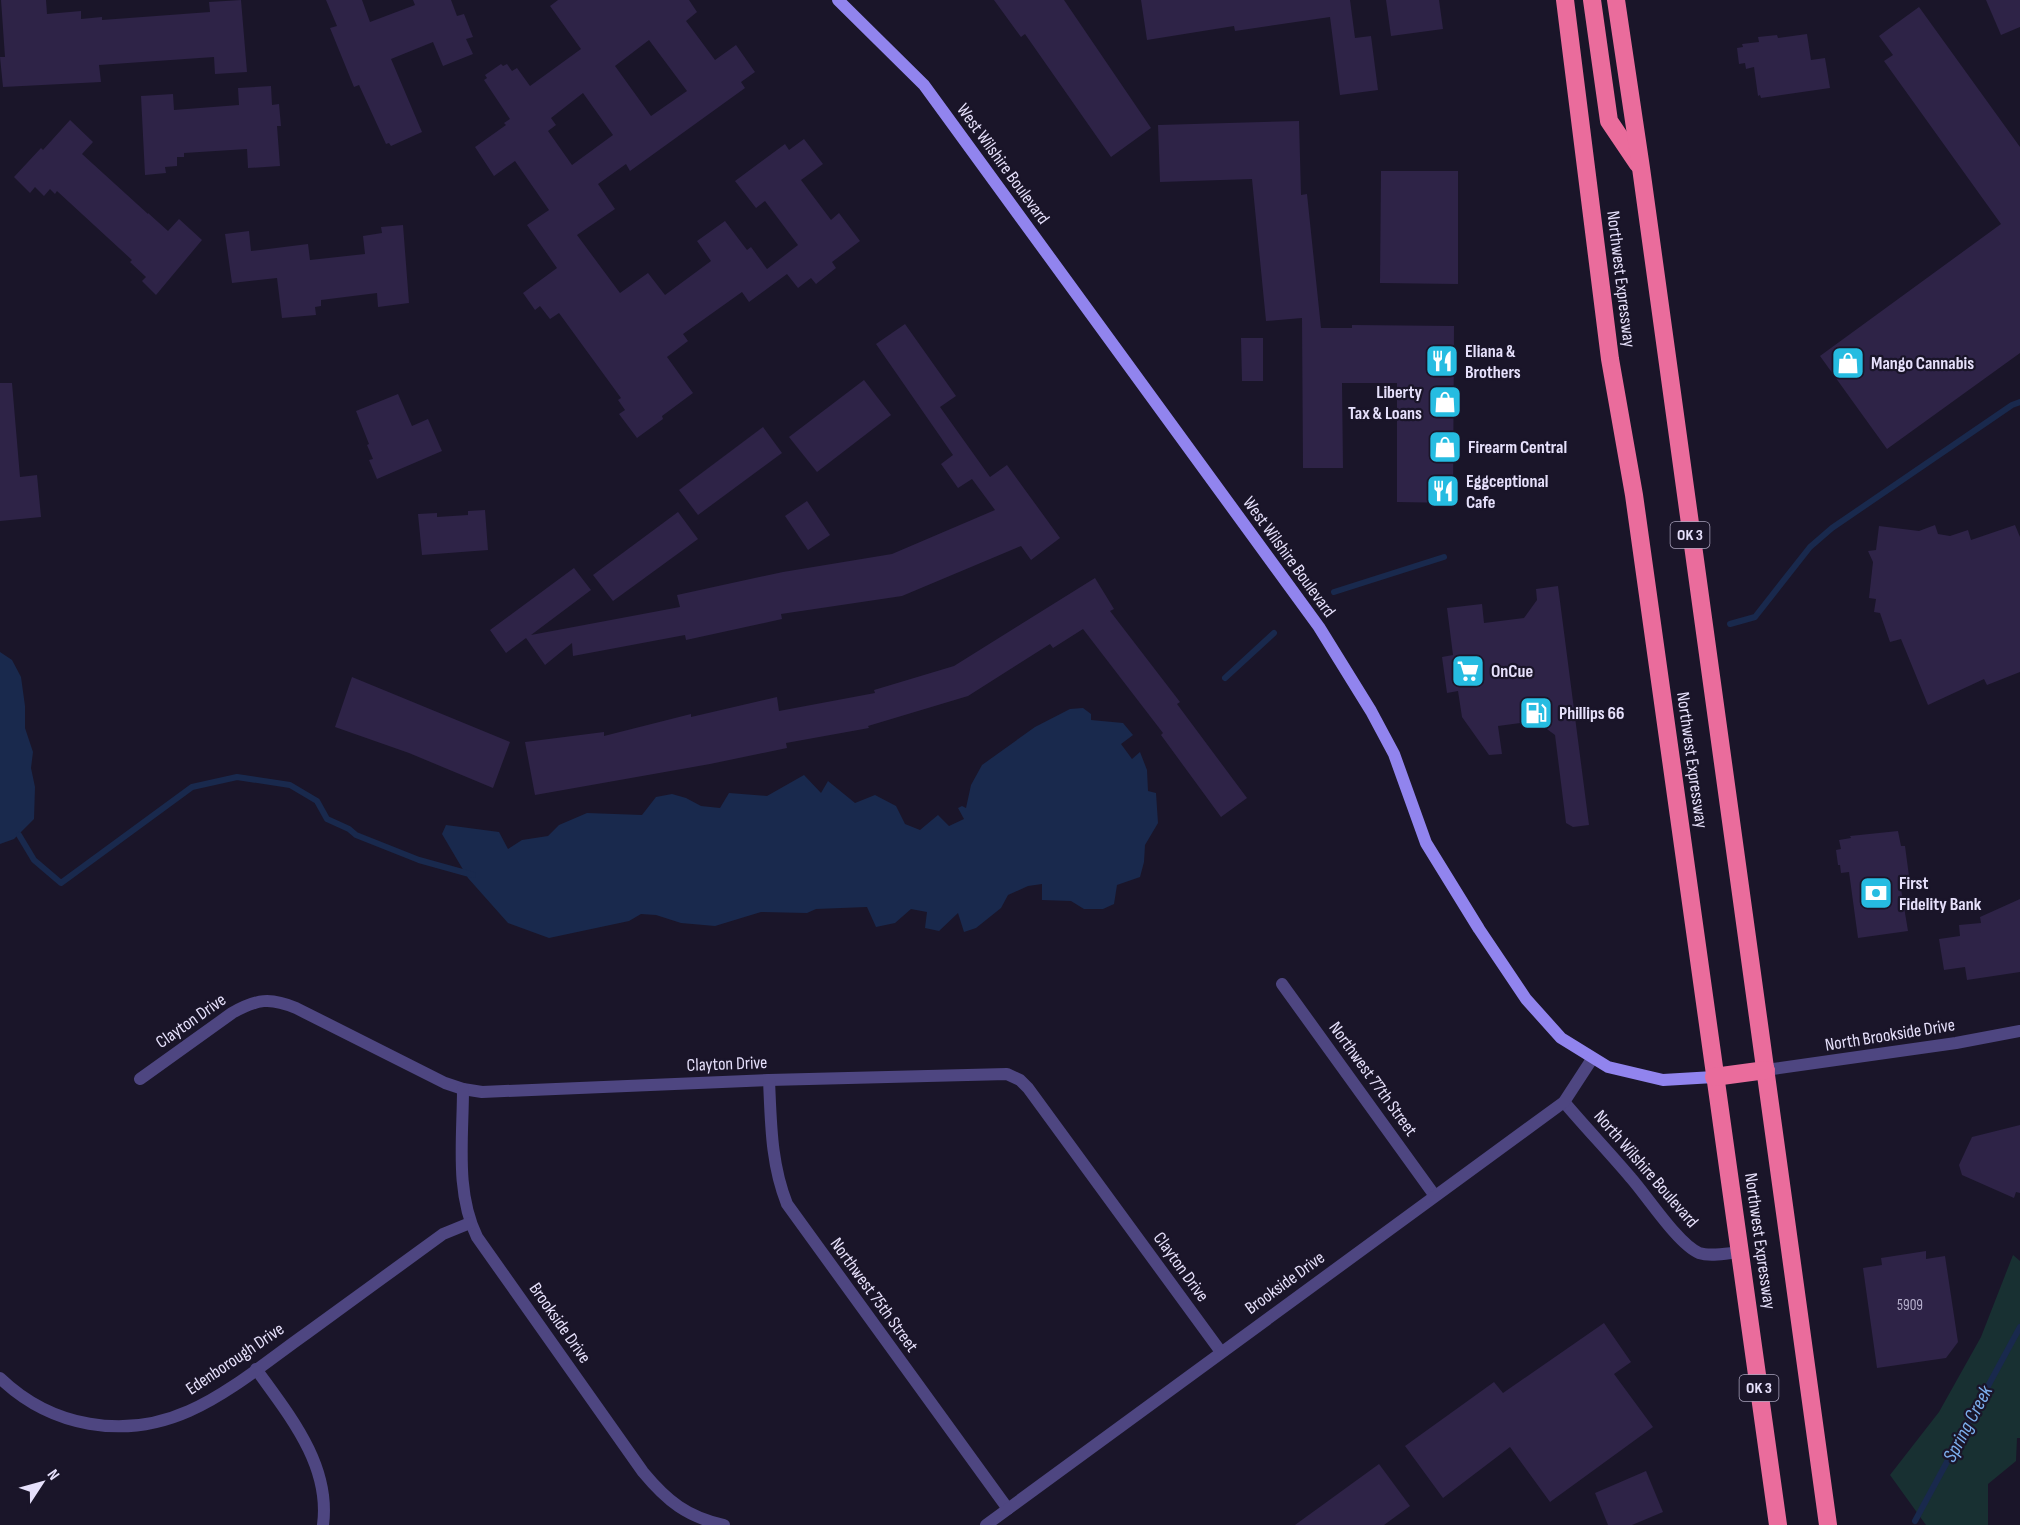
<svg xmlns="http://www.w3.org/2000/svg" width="2020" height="1525" font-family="'Sofia Sans Condensed',sans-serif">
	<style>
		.green { fill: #183032 }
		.water { fill: #19294d }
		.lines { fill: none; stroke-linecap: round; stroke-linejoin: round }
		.stream { stroke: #19294d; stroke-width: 6 }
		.building { fill: #2e2347; fill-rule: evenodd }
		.street { stroke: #4e4681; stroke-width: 12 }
		.secondary { stroke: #9184ee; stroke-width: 12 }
		.highway { stroke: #ea6c9c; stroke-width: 18 }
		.labels { text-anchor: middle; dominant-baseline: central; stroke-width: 4.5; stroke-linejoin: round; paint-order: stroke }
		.number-label { font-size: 15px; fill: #b8b1ce }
		.shield { fill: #1a1529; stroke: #a9a3bc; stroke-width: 1.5 }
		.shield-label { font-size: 16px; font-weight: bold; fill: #e6e0fb }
		.street-label { font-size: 18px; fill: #e6e0fb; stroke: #1a1529 }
		.poi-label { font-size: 18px; font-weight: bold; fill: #e6e0fb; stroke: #1a1529; text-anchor: start }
		.water-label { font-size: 20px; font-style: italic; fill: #7caeed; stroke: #1a1529 }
	</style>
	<rect width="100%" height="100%" fill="#1a1529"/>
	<polygon class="green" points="2013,1255 2020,1261 2020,1438 2017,1438 2016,1461 1988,1484 1988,1525 1926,1525 1890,1475 1939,1412 1981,1337"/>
	<g class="water">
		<polygon points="0,652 12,660 21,677 25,706 25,728 33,752 31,768 35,787 34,819 14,839 0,844"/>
		<polygon points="1083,708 1091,714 1091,720 1123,723 1133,735 1121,744 1132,759 1140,752 1147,770 1148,791 1156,793 1158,823 1145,845 1144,862 1140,877 1117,885 1114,904 1103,909 1084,909 1071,901 1042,900 1042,884 1028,886 1008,895 1001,908 976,928 964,932 958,913 939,931 925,928 927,912 911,909 895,923 876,927 867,907 816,909 807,913 761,912 715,926 681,923 656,915 641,914 629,921 549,938 508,923 468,878 442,834 446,825 499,832 508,849 522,840 548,836 559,825 587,813 642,815 656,797 672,794 686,798 701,806 720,808 729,793 767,796 804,775 821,793 828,781 855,803 875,795 896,806 905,824 920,830 938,815 949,826 964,819 958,808 962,806 966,808 971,785 982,765 1035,727 1070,709"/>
	</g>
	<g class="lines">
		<g class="stream">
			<polyline points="1334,592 1444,557"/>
			<polyline points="1730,624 1755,617 1810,547 1832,528 2012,405 2020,402"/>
			<polyline points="1225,678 1274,633"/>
			<polyline points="19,835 34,860 61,883 192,787 237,777 290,785 317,801 327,819 349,829 356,835 419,860 473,875"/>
			<polyline points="1915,1521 2020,1327"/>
		</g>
	</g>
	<g class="building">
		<polygon points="1,0 46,0 47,14 81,11 81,19 102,17 102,20 210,12 209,2 241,0 247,72 215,74 214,57 99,65 101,82 3,87 0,57 5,57"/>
		<polygon points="326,0 362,0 370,22 415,5 413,0 451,0 457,16 464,14 473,37 466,39 473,54 443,66 433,42 391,59 422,132 391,146 389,143 386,144 359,85 354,87 330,28 337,26"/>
		<path d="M558 0H689L697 12 686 21 715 60 736 45 755 72 741 82 745 88 630 171 626 164 598 184 615 209 577 235 620 293 648 273 665 295 711 261 697 241 725 221 747 250 751 247 767 269 798 245 765 201 756 208 735 181 785 144 789 150 804 139 823 164 801 180 831 220 839 213 860 241 832 262 836 268 816 284 811 278 798 288 787 274 749 302 742 292 683 334 688 341 667 357 693 393 662 416 663 419 637 438 619 414 625 410 618 400 621 398 559 313 550 319 540 306 535 310 523 293 557 268 527 225 549 210 515 161 494 176 475 147 506 125 504 123 510 119 484 80 487 78 485 75 501 64 503 66 507 64 512 71 517 68 530 86 581 49 550 6ZM649 40 687 91 651 116 615 66ZM583 93 613 135 572 165 548 131 556 125 551 118Z"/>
		<polygon points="994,0 1064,0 1151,128 1111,157 1025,34 1021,37"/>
		<polygon points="1141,0 1350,0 1355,38 1371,36 1378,90 1340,95 1330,17 1235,31 1234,26 1147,40"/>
		<polygon points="1386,0 1439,0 1443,29 1391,36"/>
		<polygon points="1986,0 2020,0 2020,27 2001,35"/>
		<polygon points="1919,7 2020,147 2020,353 1887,449 1820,356 2001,224 1884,61 1893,55 1879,36"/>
		<polygon points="1807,34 1811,60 1825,58 1830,88 1761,98 1760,95 1758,96 1754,67 1746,69 1745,63 1739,64 1737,48 1743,47 1742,44 1759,42 1758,37 1777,35 1778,38"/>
		<polygon points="271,86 272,105 279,104 281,126 277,126 280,166 248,168 247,149 184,153 184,157 177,157 177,166 165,167 166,173 145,175 141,96 173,94 174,110 239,105 238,88"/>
		<polygon points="70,120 93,142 82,154 148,214 148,213 168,231 179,219 202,240 156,295 142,281 146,277 130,262 132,260 57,191 55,194 50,189 44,196 35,187 30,193 14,177 41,148 43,150"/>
		<polygon points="1299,121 1301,195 1307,194 1321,328 1352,328 1352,325 1454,326 1453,503 1397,502 1397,383 1342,383 1343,468 1303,468 1302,318 1266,321 1252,179 1160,182 1158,125"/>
		<polygon points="1381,171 1458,171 1458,284 1380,283"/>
		<polygon points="403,225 409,303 378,307 377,293 321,300 321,306 315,307 316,315 282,318 277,278 232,283 225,234 249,231 251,251 308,244 310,260 365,254 363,236 382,233 381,227"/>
		<polygon points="905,324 956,396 940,407 990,477 1007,465 1060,538 1031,560 1021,546 902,596 781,614 782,619 686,640 685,635 573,656 572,643 545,665 526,638 506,653 490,630 574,568 591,590 531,635 680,607 677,595 783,572 892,554 995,510 972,479 958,488 941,464 953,455 876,344"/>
		<polygon points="1241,338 1263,338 1263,381 1242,381"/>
		<polygon points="864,380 891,415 817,472 789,437"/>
		<polygon points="0,383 12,383 20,477 37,475 41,517 0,521"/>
		<polygon points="398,394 412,426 428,419 442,451 377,479 369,460 373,459 367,445 369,444 356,411"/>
		<polygon points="763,427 782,453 698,515 679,490"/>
		<polygon points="807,501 830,535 808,550 785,516"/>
		<polygon points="485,510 488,550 422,555 418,514 437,513 437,517 468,515 468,511"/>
		<polygon points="678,512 698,539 613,601 593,575"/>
		<polygon points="1935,525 1938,534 1950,536 1968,530 1971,540 2015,525 2020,537 2020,672 1987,685 1984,679 1928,705 1901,639 1890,642 1880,613 1874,612 1876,599 1869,598 1873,562 1868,551 1876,550 1879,526 1919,531"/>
		<polygon points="1095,578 1114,609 1110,611 1180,702 1177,704 1247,798 1221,817 1161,735 1163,733 1083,629 1053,648 1050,644 968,696 868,726 869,728 786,743 787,748 710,764 535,795 525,742 604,732 604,736 691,714 691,717 777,697 779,711 875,693 874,690 954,666"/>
		<polygon points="1558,586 1589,825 1573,827 1566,823 1555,735 1536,721 1498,726 1502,754 1489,755 1462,717 1458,691 1447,693 1442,657 1453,655 1447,608 1482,604 1484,623 1524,618 1537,600 1536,589"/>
		<polygon points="352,677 510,742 493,788 409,753 335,727"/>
		<polygon points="1898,831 1901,846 1905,846 1909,876 1899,877 1908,931 1858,938 1849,872 1841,873 1840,865 1838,865 1836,850 1841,849 1839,840 1851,838 1850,836"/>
		<polygon points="2020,899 2020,972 1967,980 1965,967 1944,970 1939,939 1960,936 1959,925 1981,923 1980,917"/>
		<polygon points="2020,1125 2020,1193 2016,1192 2014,1198 1962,1175 1959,1165 1972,1137"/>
		<polygon points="1926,1251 1926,1259 1945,1256 1958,1342 1946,1358 1877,1368 1863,1268 1882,1265 1881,1258"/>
		<polygon points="1604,1323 1631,1362 1614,1374 1653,1427 1550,1502 1510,1447 1443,1498 1405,1446 1494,1382 1503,1393"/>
		<polygon points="1379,1464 1410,1506 1384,1525 1295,1525"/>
		<polygon points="1646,1471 1663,1512 1632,1525 1608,1525 1595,1493"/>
	</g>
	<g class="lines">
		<g class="street">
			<polyline points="1282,984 1435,1196"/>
			<polyline points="1766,1070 1956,1043 2020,1031"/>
			<path d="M140 1079 232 1013C257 999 270 997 296 1008L445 1083 463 1089 482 1092 769 1080 1007 1074 1020 1080 1028 1088 1221 1352"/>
			<path d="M769 1080C771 1124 771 1164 787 1204L1008 1509"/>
			<path d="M463 1089C463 1138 455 1192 477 1237L643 1472C667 1501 687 1517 724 1525"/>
			<path d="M1564 1102C1586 1128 1609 1152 1631 1178 1647 1196 1678 1244 1699 1253 1711 1257 1728 1253 1740 1252"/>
			<path d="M256 1369C289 1415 331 1465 323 1525"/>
			<path d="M0 1378C51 1427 124 1440 189 1411 230 1393 270 1359 307 1333 352 1300 398 1267 443 1234L470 1223"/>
			<polyline points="986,1525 1564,1102 1592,1059"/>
		</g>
		<polyline class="secondary" points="838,0 924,85 1319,627 1371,711 1394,754 1426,843 1479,929 1526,999 1561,1038 1608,1067 1663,1080 1714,1077"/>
		<g class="highway">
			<polyline points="1565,0 1610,359 1634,495 1778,1525"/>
			<polyline points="1592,0 1609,121 1638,164"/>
			<polyline points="1616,0 1641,168 1828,1525"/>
			<polyline points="1714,1077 1766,1070"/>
		</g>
	</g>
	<defs>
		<g id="restaurant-square" transform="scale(1.725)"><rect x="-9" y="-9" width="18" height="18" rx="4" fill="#26bce1" stroke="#1a1529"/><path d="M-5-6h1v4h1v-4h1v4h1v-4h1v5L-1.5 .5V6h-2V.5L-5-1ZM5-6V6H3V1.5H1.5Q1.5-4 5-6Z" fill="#fff"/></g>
		<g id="shop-square" transform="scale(1.725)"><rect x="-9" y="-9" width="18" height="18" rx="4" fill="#26bce1" stroke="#1a1529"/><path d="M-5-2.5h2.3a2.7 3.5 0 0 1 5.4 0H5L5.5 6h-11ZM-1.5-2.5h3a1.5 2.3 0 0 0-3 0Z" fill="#fff"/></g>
		<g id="supermarket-square" transform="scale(1.725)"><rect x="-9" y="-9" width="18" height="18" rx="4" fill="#26bce1" stroke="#1a1529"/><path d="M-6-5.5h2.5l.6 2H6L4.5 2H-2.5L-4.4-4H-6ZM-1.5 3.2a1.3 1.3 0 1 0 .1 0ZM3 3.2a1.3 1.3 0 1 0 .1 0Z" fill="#fff"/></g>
		<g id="fuel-square" transform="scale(1.725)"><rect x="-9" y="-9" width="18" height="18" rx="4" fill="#26bce1" stroke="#1a1529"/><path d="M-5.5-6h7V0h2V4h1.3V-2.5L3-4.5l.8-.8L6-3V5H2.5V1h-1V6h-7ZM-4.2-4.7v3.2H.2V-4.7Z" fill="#fff"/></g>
		<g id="bank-square" transform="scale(1.725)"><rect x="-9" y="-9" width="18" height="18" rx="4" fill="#26bce1" stroke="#1a1529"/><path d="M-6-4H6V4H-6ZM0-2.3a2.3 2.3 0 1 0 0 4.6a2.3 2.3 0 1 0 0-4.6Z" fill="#fff"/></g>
	</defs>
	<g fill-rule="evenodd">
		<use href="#restaurant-square" x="1442" y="361"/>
		<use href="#shop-square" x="1848" y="363"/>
		<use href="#shop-square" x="1445" y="402"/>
		<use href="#shop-square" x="1445" y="447"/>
		<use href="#restaurant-square" x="1443" y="491"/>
		<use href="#supermarket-square" x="1468" y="671"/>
		<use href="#fuel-square" x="1536" y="713"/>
		<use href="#bank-square" x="1876" y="893"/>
	</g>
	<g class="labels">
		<g class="number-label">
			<text x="1910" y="1305">5909</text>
		</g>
		<g class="shield">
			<rect x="1670.5" y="522" width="39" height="26" rx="4.5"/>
			<rect x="1739.5" y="1375" width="39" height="26" rx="4.5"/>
		</g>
		<g class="shield-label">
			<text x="1690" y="535">OK 3</text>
			<text x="1759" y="1388">OK 3</text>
		</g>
		<g class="street-label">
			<text transform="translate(1003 164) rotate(54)">West Wilshire Boulevard</text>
			<text transform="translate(1621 279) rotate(83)">Northwest Expressway</text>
			<text transform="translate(1289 557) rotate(54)">West Wilshire Boulevard</text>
			<text transform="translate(1692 760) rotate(82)">Northwest Expressway</text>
			<text transform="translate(191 1021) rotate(-35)">Clayton Drive</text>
			<text transform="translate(1890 1035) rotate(-9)">North Brookside Drive</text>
			<text transform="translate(727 1064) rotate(-2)">Clayton Drive</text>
			<text transform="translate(1373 1079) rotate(54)">Northwest 77th Street</text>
			<text transform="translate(1646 1169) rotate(49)">North Wilshire Boulevard</text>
			<text transform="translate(1760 1241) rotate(82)">Northwest Expressway</text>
			<text transform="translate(1181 1267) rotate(54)">Clayton Drive</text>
			<text transform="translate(1285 1283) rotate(-36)">Brookside Drive</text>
			<text transform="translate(874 1295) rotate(54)">Northwest 75th Street</text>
			<text transform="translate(560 1323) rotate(55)">Brookside Drive</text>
			<text transform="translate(235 1359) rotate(-34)">Edenborough Drive</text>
		</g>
		<g class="poi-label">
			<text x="1465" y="351">Eliana &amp;<tspan x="1465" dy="21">Brothers</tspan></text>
			<text x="1871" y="363">Mango Cannabis</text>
			<text x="1422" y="392" text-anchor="end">Liberty<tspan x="1422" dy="21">Tax &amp; Loans</tspan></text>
			<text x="1468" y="447">Firearm Central</text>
			<text x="1466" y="481">Eggceptional<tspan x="1466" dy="21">Cafe</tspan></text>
			<text x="1491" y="671">OnCue</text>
			<text x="1559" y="713">Phillips 66</text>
			<text x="1899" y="883">First<tspan x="1899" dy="21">Fidelity Bank</tspan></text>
		</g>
		<g class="water-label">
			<text transform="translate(1968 1424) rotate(-62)">Spring Creek</text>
		</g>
	</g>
	<g transform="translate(42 1483) rotate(54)" stroke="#1a1529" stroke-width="4.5" paint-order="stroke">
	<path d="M0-4.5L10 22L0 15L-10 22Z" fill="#e6e0fb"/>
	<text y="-9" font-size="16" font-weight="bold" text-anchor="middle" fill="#e6e0fb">N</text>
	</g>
</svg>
